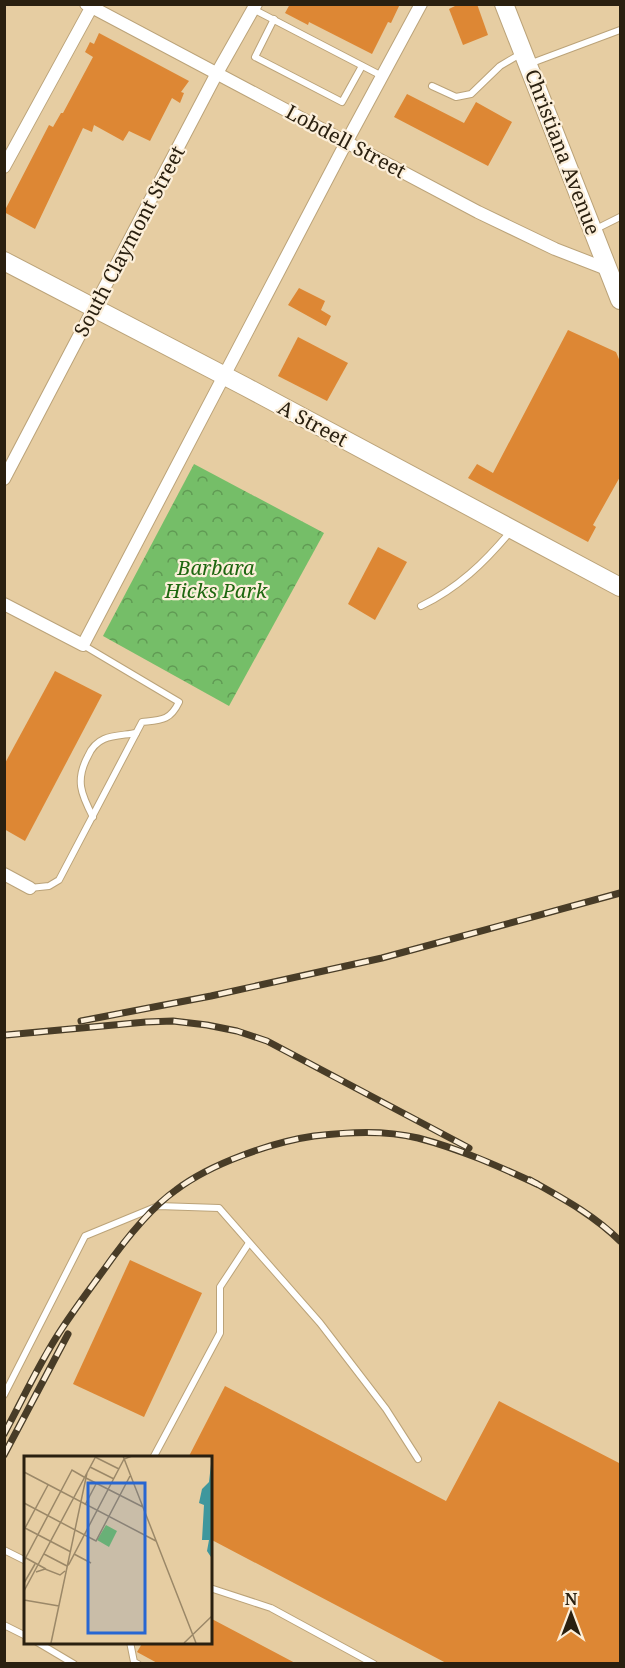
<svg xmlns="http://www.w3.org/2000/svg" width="625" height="1668" font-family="'Noto Serif',serif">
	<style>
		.forest { fill: url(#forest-crowns) }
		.building { fill: #dd8734 }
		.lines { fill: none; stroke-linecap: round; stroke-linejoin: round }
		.lane-casing { stroke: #bba379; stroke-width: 8 }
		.street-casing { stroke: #bba379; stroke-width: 14 }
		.secondary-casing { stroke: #bba379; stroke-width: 20 }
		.lane { stroke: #fff; stroke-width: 6 }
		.street { stroke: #fff; stroke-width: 12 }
		.secondary { stroke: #fff; stroke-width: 18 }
		.rail-casing { stroke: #483c27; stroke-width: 7 }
		.rail { stroke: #fcefda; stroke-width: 4.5; stroke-dasharray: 14; stroke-linecap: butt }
		.labels { text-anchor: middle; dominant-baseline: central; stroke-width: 4.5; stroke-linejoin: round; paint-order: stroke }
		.street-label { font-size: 20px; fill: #2a2010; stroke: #fcefda }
		.park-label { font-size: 20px; font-style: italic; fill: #1e660f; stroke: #fcefda }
		.inset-road { fill: none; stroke: #9b8868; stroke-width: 1.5 }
		.view { fill: #2766d2; fill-opacity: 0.15; stroke: #2766d2; stroke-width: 3 }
		.inset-edge { fill: none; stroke: #2a2010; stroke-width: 3 }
	</style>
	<defs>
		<pattern id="forest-crowns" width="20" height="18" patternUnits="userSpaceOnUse" patternTransform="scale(1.5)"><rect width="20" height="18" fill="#75be68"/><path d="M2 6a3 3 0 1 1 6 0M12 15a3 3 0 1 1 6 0" fill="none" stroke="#609a54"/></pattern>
	</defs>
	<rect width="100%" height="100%" fill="#e6cda2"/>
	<polygon class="forest" points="194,464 324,533 229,706 103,636"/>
	<g class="building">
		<polygon points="290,4 400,4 391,23 388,22 372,54 309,22 308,25 285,13"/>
		<polygon points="459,4 477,4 488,35 463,45 449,9"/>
		<polygon points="99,33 189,81 181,92 184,93 180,103 172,98 150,141 129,131 123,141 94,125 92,132 83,128 35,229 4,212 49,125 53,127 61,113 63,113 93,57 85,52 90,42 94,44"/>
		<polygon points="407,94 464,123 476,102 512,122 488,166 394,117"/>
		<polygon points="299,288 325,301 321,310 331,316 326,326 288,305"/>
		<polygon points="568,330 616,352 621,364 621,475 593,525 596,527 588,542 468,478 477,464 493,473"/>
		<polygon points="298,337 348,363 327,401 278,376"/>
		<polygon points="378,547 407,562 375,620 348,604"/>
		<polygon points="55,671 102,695 25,841 4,829 4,765"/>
		<polygon points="130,1260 202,1293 144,1417 73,1384"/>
		<polygon points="225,1386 446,1501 499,1401 621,1464 621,1664 448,1664 210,1539 210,1458 188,1458"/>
		<polygon points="210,1618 297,1664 159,1664 137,1652 143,1642 210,1642"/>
	</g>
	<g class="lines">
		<g class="lane-casing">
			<g id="lane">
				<polyline points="253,9 382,76"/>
				<polyline points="274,19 255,57 342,102 362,66"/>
				<polyline points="529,64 620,30"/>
				<polyline points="432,86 456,97 471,94 500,66 522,53"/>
				<polyline points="594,230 620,217"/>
				<path d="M421 606C458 588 484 563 510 532"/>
				<path d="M93 817C81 794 75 780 88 756 91 749 97 742 104 739 113 735 126 735 136 733"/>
				<path d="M30 888 49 886 59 880 142 722C161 720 170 721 179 702L83 645"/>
				<polyline points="4,1395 85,1236 158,1206 219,1208 320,1323 386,1409 418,1459"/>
				<polyline points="153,1458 220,1333 220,1287 249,1243"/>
				<polyline points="4,1550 26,1561"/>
				<polyline points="210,1588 271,1608 374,1664"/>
				<polyline points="4,1625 26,1636"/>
				<polyline points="37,1642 74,1664"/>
				<polyline points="130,1642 134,1662 138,1664"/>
			</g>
		</g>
		<g class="street-casing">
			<g id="street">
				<polyline points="86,4 478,212 555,249 609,270"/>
				<polyline points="4,167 91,8"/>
				<polyline points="4,479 217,73 256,4"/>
				<polyline points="4,604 83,645 347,141 421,4"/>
				<polyline points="4,874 30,888"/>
			</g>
		</g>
		<g class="secondary-casing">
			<g id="secondary">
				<polyline points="504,4 620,300"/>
				<polyline points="4,261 246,387 620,587"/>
			</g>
		</g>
		<use href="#lane" class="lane"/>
		<use href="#street" class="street"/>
		<use href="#secondary" class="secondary"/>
		<g class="rail-casing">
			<g id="rail">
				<polyline points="81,1021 211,996 382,958 620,893"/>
				<polyline points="6,1035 146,1022 173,1021 207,1025 237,1031 267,1041 469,1148"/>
				<path d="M530 1180C562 1198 594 1215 620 1241"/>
				<path d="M4 1434C23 1399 39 1363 61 1330 74 1310 89 1290 103 1271 122 1244 149 1209 176 1190 210 1164 272 1142 314 1136 349 1132 384 1130 418 1138 460 1149 498 1166 537 1184"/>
				<polyline points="4,1455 68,1334"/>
			</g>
		</g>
		<use href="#rail" class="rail"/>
	</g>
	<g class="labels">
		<g class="street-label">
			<text transform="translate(346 141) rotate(28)">Lobdell Street</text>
			<text transform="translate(563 152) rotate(69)">Christiana Avenue</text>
			<text transform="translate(129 241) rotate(-62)">South Claymont Street</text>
			<text transform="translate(313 423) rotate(28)">A Street</text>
		</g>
		<g class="park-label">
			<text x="216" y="567">Barbara<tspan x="216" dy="23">Hicks Park</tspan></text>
		</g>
	</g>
	<g transform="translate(24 1456)">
		<rect width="188" height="188" fill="#e6cda2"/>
		<path d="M82 69 93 75 85 91 73 84Z" fill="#75be68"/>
		<path d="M187 8V101L183 95 185 84H178L180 49 175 47 178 33 185 26Z" fill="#3e979d"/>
		<path class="inset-road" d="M99 0 172 187M71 1 95 13M66 11 90 23M0 16 132 85M62 22 119 51M0 47 72 85 106 20M61 49 72 28M1 72 47 96M0 74 24 29M20 98 43 110 45 108 100 3 108 0M50 98 67 107M2 102 22 113M0 105 48 14 60 21M12 116 21 113 36 119 41 115M0 127 11 108M0 135 72 0M0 144 35 150M27 187 63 17M160 187 188 160"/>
		<path class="view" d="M64 27H121V177H64Z"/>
		<rect width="188" height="188" class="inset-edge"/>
	</g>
	<rect width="625" height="1668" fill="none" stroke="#2a2010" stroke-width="12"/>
	<g transform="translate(571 1614)" stroke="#fcefda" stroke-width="4.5" paint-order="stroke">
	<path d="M0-4.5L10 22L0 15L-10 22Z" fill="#2a2010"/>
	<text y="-9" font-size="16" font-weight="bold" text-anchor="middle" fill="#2a2010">N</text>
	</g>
</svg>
